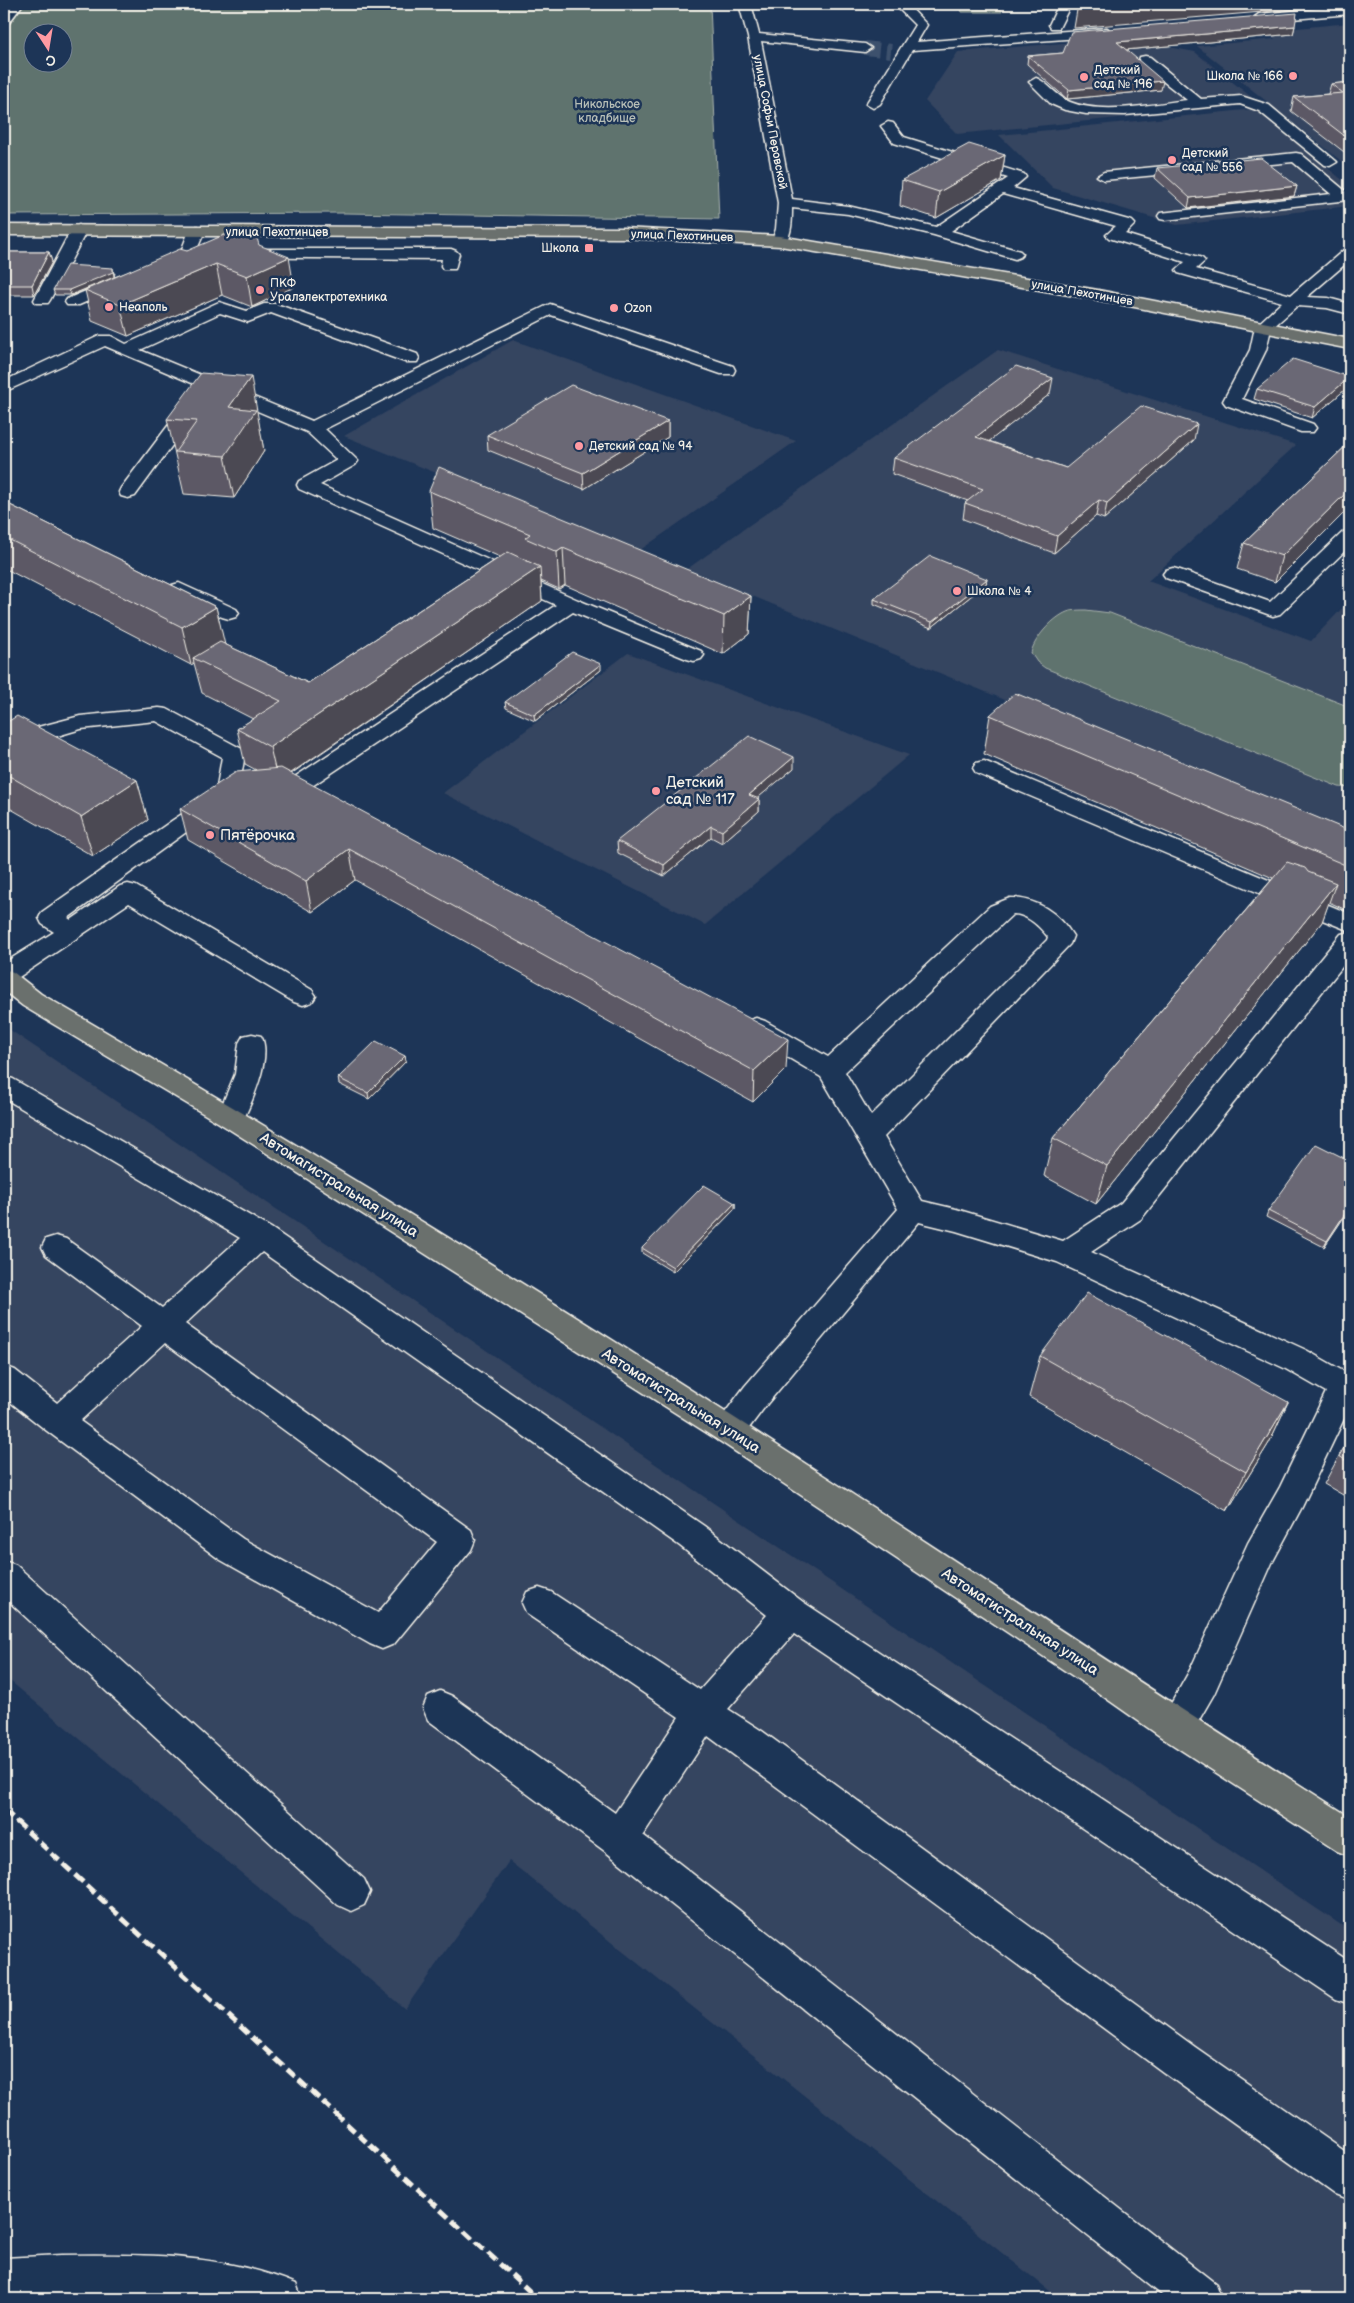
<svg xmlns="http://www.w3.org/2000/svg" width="1354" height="2303" font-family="'Balsamiq Sans',sans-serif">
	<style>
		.built { fill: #344460 }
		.green { fill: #5e736e; stroke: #a9b2ab; fill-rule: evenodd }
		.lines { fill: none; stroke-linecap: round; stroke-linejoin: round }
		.minor-tunnel { stroke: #3d516d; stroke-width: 14; stroke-dasharray: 14 7; stroke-linecap: butt }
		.minor-casing { stroke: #f4f1e8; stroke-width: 3 }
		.major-casing { stroke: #f4f1e8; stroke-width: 3 }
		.minor { fill: #1d3557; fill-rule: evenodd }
		.major { fill: #6b706d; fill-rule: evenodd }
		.rail { stroke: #f4f1e8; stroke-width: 5; stroke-dasharray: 11 5; stroke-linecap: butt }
		.wall { fill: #5c5965; stroke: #f4f1e8 }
		.shaded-wall { fill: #4b4852; stroke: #f4f1e8 }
		.building { fill: #6b6775; stroke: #f4f1e8 }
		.poi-dot { fill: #ff9aa2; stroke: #1d3557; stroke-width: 2 }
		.labels { text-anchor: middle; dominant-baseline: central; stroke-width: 5; stroke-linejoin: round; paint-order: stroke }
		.far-poi-label { font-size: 12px; fill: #f4f1e8; stroke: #1d3557; text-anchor: start }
		.far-park-label { font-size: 12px; fill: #b8bfb7; stroke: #1d3557 }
		.far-street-label { font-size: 12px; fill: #f4f1e8; stroke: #1d3557 }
		.poi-label { font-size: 15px; fill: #f4f1e8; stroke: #1d3557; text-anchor: start }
		.street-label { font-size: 15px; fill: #f4f1e8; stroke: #1d3557 }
	</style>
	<rect width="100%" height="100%" fill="#1d3557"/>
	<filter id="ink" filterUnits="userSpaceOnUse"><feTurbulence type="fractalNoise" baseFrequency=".02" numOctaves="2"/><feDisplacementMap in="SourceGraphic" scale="10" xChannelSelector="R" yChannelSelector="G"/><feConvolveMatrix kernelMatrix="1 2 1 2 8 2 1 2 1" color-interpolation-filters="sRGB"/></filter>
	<g filter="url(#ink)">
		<g class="built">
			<polygon points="1350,23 1350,168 1197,46 1275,39 1265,31"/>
			<polygon points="1122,38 1195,52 1260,104 957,134 925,101 958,52"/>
			<polygon points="1254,109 1350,186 1350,206 1177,225 1053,188 999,135"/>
			<polygon points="513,340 796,441 636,553 344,436"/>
			<polygon points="998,350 1296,445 1148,581 1311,641 1350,600 1350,842 687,569"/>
			<polygon points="628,653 909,755 705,925 443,793"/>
			<polygon points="4,1026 1350,1931 1350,2299 1060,2299 509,1861 405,2009 4,1676"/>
		</g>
		<g class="green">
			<path d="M24 4H710L719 219 345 213 4 215V32ZM32 32H62V62H32Z"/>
			<polygon points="959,4 999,4 1002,12 962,12"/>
			<path d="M1086 610 1110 613 1350 707V788L1339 787 1045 668 1037 662 1031 653C1034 638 1055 615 1070 611 1075 610 1081 610 1086 610Z"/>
		</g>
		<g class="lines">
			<polyline class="minor-tunnel" points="865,48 891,51"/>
			<g class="minor-casing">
				<g id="minor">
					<polygon points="11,4 23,4 8,24 4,25 4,13"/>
					<path d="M739 4H751L759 34 865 44 871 48 865 52 761 41 792 199 848 206 936 227 1008 178 894 143 881 126 888 122 893 123 904 137 1024 174 1026 177 1013 188 1132 221 1135 224 1125 234 1202 258 1205 261 1196 269 1291 295 1345 249 1350 247V260L1307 297 1328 298 1350 304V314L1327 308 1297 306 1271 329 1266 350 1242 399 1313 424 1316 428 1313 432H1301L1226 405 1223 401 1250 350 1255 327 1282 302 1178 273 1176 270 1185 262 1109 238 1106 235 1116 226 1003 194 951 231 1020 251 1023 254 1020 257 1015 259 934 235 848 214 792 208C792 221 792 233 785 244H775L772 241 776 229 778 203 748 37Z"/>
					<polygon points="894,4 907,4 927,25 917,42 1107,28 1113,32 1107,36 912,50 880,104 873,108 866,104 915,25"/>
					<polygon points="1059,4 1071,4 1059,28 1051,28 1049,25"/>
					<polygon points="1350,6 1350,14 1259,22 1253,18 1259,14"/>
					<path d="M1145 56 1150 57 1201 99 1241 96 1269 105 1337 162 1330 166 1325 165 1259 111 1240 104 1125 115 1086 114 1065 110 1051 104 1029 82 1036 78C1046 81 1057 97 1070 102 1102 115 1153 104 1187 100L1140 63 1139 60 1140 57Z"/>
					<polygon points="1296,153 1301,154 1349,194 1349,200 1165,220 1160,219 1158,216 1160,213 1331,194 1293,162 1104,180 1097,176 1104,172"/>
					<polygon points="79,225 87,230 50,300 48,303 36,303 34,300 71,230"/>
					<polygon points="197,226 205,231 197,249 451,249 456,251 459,254 455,269 443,269 441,266 442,259 183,257 180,254 189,231"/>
					<polygon points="119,277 125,279 127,282 125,285 79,305 67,305 65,302 67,299"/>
					<polygon points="219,302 247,311 264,304 276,304 417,354 419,358 417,362 405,362 271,313 248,322 220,313 140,350 312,421 550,304 733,366 735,370 733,374 721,374 551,315 325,429 358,461 355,465 320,485 578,600 701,651 704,655 701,659 694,661 687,659 573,612 297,796 271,799 263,797 260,792 263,787 284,784 556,605 299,489 297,485 299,481 337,460 307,432 105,346 4,392 4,381 99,336 111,336 126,344"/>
					<polygon points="192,401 198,402 201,406 135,496 128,498 121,496 119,492 121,488 186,402"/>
					<polygon points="1350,530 1350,546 1280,614 1273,616 1166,578 1163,574 1166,570 1173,568 1180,570 1270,602 1343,532"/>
					<polygon points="179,583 236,609 239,613 236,617 229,619 222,617 172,593 169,589 172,585"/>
					<polygon points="159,708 167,709 242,749 245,754 238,795 235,800 189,830 68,918 71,920 120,886 128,884 136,886 312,990 316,996 312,1002 303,1005 294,1002 129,903 13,981 4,984 4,963 54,932 42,924 39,918 42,912 173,820 216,792 222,757 156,721 81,729 54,737 12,765 4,767 4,750 38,727 80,716"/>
					<polygon points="984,761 1350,914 1350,931 1295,909 1293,905 1283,903 976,773 973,768 976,763"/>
					<path d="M1010 898C1037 898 1060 914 1073 936L1070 944 884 1137 922 1201 956 1209 1063 1241 1121 1203 1341 934 1350 932V957L1141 1219 1091 1252 1306 1350 1350 1375V1406L1302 1507 1272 1563 1214 1694 1188 1739 1176 1744 1164 1739 1158 1727 1190 1670 1248 1543 1280 1487 1326 1392 1284 1368 1057 1262 956 1231 919 1222 767 1404 740 1440 729 1444 718 1440 713 1431 718 1422 745 1386 898 1209 821 1077 747 1033 743 1027 747 1021 756 1018 765 1021 828 1057 990 906ZM1013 914C1027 914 1040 927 1048 937L1047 940 871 1116 845 1072Z"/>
					<path d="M252 1034 261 1036C273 1056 251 1105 241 1124L231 1127 221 1124 217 1117 235 1074 239 1043 243 1036Z"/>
					<path d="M4 1076 13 1079 271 1228 704 1526 803 1602 1350 1962V2004L1336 1999 794 1634 728 1709 762 1731 1195 2047 1350 2155V2201L1335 2195 1167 2075 708 1736 643 1835 1216 2284 1222 2299H1167L606 1852 428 1720 423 1708 428 1696 440 1691 452 1696 615 1813 679 1717 527 1614 522 1603 527 1592 539 1588 551 1592 700 1690 767 1615 680 1546 262 1252 185 1324 471 1530 475 1540 471 1550 394 1644 382 1649 370 1644 219 1559 47 1431 4 1397V1366L15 1370 57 1403 142 1326 46 1255 42 1247 46 1239 56 1236 66 1239 162 1308 240 1238 4 1098ZM165 1343 437 1542 378 1613 243 1539 80 1421Z"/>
					<polygon points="4,1561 16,1565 364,1879 370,1892 364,1905 351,1911 338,1905 4,1597"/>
					<path d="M61 2255C140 2254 222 2253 296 2284L302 2299 91 2297 4 2299V2258Z"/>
				</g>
			</g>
			<g class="major-casing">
				<g id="major">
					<polygon points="4,225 623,228 780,236 1098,290 1350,339 1350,349 1098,300 780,246 623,238 4,235"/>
					<path d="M4 969 13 972 41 994C278 1132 513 1275 744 1424 946 1554 1146 1688 1350 1817V1856L1337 1851 1164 1739 1097 1692 718 1440 221 1124 23 1006 4 991Z"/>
				</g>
			</g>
			<use href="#minor" class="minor"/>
			<use href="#major" class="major"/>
			<polyline class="rail" points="4,1810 538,2299"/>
		</g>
		<g class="wall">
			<polygon points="1295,26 1293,34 1125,50 1161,90 1067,99 1027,64 1028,56 1063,53"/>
			<polygon points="1350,82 1350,155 1348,155 1291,111 1294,97 1328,94 1331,84"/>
			<polygon points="1005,155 1001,180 936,218 900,206 902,180"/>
			<polygon points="1157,168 1297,186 1294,196 1188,208 1155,178"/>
			<polygon points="259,245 294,287 252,307 222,295 128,336 92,321 85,290 110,279 71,295 55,295 53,290 115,273 114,277 187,251"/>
			<polygon points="4,252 49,252 52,262 34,295 4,295"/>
			<polygon points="1347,388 1312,418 1254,399 1257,389"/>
			<polygon points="1050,394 989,441 1066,468 1194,440 1104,519 1096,516 1054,553 963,519 965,503 968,501 892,474 894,458"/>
			<polygon points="258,418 258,419 264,451 234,498 184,494 167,419"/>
			<polygon points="668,421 668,437 584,489 488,450 487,435"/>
			<polygon points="1350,442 1275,582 1237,569 1244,543"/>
			<polygon points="429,491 751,596 749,634 723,654 565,585 559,589 541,581 542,601 291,774 786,1069 753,1102 355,880 312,912 188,840 180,809 256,770 245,764 237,729 253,719 202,693 194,663 191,665 4,568 4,502 216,607 224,644 308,683 500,557 433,528"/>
			<polygon points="987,579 986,584 931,628 874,604 874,599"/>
			<polygon points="1350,606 1350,621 1343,618 1345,612"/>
			<polygon points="601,670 535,721 506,708 505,702"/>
			<polygon points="990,715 1350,831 1350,912 1329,902 1322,922 1096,1204 1044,1176 1053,1138 1273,878 984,754"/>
			<polygon points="4,724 137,780 148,820 93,856 4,805"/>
			<polygon points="794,768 757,798 759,799 759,811 722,843 711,837 664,876 618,853 617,841"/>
			<polygon points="405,1056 406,1061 369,1099 339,1084 338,1078"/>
			<polygon points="1350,1161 1350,1208 1324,1247 1266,1217 1268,1211"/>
			<polygon points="735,1203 735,1209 673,1272 642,1253 642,1248"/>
			<polygon points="1040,1356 1288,1402 1269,1443 1227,1511 1029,1397"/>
			<polygon points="1350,1438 1350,1499 1324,1484 1339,1456"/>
		</g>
		<g class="shaded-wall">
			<polygon points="1078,4 1298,4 1297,9 1074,28"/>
			<polygon points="1295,26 1293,34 1115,51 1117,42"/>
			<polygon points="1163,81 1161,90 1067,99 1069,90"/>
			<polygon points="1005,155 1001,180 936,218 939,192"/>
			<polygon points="1297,186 1294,196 1188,208 1190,198"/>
			<polygon points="49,252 52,262 34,295 32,285"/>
			<polygon points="289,257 294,287 252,307 247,276"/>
			<polygon points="216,264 222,295 128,336 120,305"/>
			<polygon points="113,268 114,277 71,295 69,290"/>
			<polygon points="251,377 264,451 234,498 225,456 229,407"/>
			<polygon points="1350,377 1347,388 1312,418 1315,407"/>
			<polygon points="1053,378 1050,394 974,453 976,437"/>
			<polygon points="668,421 668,437 584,489 583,473"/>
			<polygon points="1197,424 1194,440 1104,519 1107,503"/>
			<polygon points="1350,489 1350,507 1275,582 1282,556"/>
			<polygon points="1099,500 1096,516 1054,553 1057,536"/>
			<polygon points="563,548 565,585 559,589 557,552"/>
			<polygon points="540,567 542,601 278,782 270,747"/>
			<polygon points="987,579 986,584 931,628 932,622"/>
			<polygon points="751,596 749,634 723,654 724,616"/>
			<polygon points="216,607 225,645 193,658 194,663 191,665 182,627"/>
			<polygon points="601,664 601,670 535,721 534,715"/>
			<polygon points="794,757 794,768 748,806 749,795"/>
			<polygon points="137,780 148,820 93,856 81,817"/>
			<polygon points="759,799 759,811 722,843 722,831"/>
			<polygon points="711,826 711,837 664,876 664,865"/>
			<polygon points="349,849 355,880 312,912 306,881"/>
			<polygon points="1336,883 1322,922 1096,1204 1107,1166"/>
			<polygon points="788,1039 786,1069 753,1102 754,1071"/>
			<polygon points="405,1056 406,1061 369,1099 368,1093"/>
			<polygon points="735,1203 735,1209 673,1272 673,1267"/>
			<polygon points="1350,1206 1350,1208 1324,1247 1327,1241"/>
			<polygon points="1288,1402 1269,1443 1227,1511 1246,1472"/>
		</g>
		<g class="building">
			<polygon points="1297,13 1295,26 1117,42 1163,81 1069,90 1028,56 1063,53 1071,32"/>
			<polygon points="1350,82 1350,140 1294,97 1343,93 1331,84"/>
			<polygon points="969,144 1005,155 939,192 902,180"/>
			<polygon points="1261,158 1297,186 1190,198 1157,168"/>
			<polygon points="246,234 257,238 259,245 289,257 247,276 216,264 120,305 85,290 180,249 187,251 224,235"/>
			<polygon points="4,252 49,252 32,285 4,285"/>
			<polygon points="67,265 113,268 113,272 69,290 53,290"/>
			<polygon points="1293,359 1350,377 1315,407 1257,389"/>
			<polygon points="1016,366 1053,378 976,437 1066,468 1141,406 1197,424 1107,503 1099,500 1057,536 965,503 983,489 894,458"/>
			<polygon points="201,373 251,377 229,407 256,410 225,456 175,452 197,421 167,419"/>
			<polygon points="571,385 668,421 583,473 487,435"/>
			<polygon points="1350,442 1350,489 1282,556 1244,543"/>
			<polygon points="439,467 751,596 724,616 563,548 557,552 525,538 530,534 429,491"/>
			<polygon points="4,502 216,607 182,627 4,537"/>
			<polygon points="508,552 540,567 270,747 237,729 281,701 193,658 220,642 308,683"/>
			<polygon points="930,556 987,579 932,622 874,599"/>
			<polygon points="1350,606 1350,614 1345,612"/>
			<polygon points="572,652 601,664 534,715 505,702"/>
			<polygon points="1015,693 1350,831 1350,867 990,715"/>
			<polygon points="17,716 137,780 81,817 4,773 4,724"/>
			<polygon points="749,736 794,757 749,795 759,799 722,831 711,826 664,865 617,841"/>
			<polygon points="281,768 788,1039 754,1071 349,849 306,881 180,809 236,772"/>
			<polygon points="1287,862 1305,868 1308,872 1336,883 1107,1166 1053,1138"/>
			<polygon points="376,1041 405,1056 368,1093 338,1078"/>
			<polygon points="1316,1144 1350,1161 1350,1206 1327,1241 1268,1211"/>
			<polygon points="704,1185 735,1203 673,1267 642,1248"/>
			<polygon points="1087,1293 1288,1402 1246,1472 1040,1356"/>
			<polygon points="1350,1438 1350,1463 1339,1456"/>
		</g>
	</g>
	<g class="poi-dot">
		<circle cx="1293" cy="76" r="5"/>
		<circle cx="1084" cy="77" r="5"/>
		<circle cx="1172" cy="160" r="5"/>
		<rect x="584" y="243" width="10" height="10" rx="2.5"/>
		<circle cx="260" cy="290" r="5"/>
		<circle cx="109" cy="307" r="5"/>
		<circle cx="614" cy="308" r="5"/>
		<circle cx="579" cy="446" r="5"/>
		<circle cx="957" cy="591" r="5"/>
		<circle cx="656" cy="791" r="5"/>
		<circle cx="210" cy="835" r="5"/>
	</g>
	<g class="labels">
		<g class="far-poi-label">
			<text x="1094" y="70">Детский<tspan x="1094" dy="14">сад № 196</tspan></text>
			<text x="1283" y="76" text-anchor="end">Школа № 166</text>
			<text x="1182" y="153">Детский<tspan x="1182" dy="14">сад № 556</tspan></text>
			<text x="579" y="248" text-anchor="end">Школа</text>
			<text x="270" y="283">ПКФ<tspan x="270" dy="14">Уралэлектротехника</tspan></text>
			<text x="119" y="307">Неаполь</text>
			<text x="624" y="308">Ozon</text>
			<text x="589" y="446">Детский сад № 94</text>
			<text x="967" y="591">Школа № 4</text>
		</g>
		<g class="far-park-label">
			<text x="607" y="104">Никольское<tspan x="607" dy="14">кладбище</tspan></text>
		</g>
		<g class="far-street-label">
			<text transform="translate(770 122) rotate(79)">улица Софьи Перовской</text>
			<text x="277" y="232">улица Пехотинцев</text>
			<text transform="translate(682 236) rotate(2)">улица Пехотинцев</text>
			<text transform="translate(1082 293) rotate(10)">улица Пехотинцев</text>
		</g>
		<g class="poi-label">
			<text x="666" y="782">Детский<tspan x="666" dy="17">сад № 117</tspan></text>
			<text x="220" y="835">Пятёрочка</text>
		</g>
		<g class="street-label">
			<text transform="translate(339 1185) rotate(32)">Автомагистральная улица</text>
			<text transform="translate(681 1401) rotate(32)">Автомагистральная улица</text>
			<text transform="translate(1020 1622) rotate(33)">Автомагистральная улица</text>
		</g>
	</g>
	<rect width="1354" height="2303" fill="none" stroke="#1d3557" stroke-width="20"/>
	<rect x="10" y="10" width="1334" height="2283" fill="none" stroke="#f4f1e8" stroke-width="2" filter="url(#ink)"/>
	<g transform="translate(48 48) rotate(168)"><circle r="24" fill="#1d3557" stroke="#738091"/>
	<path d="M0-4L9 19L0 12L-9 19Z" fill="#ff9aa2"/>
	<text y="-8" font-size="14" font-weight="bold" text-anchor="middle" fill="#f4f1e8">С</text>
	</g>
</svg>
